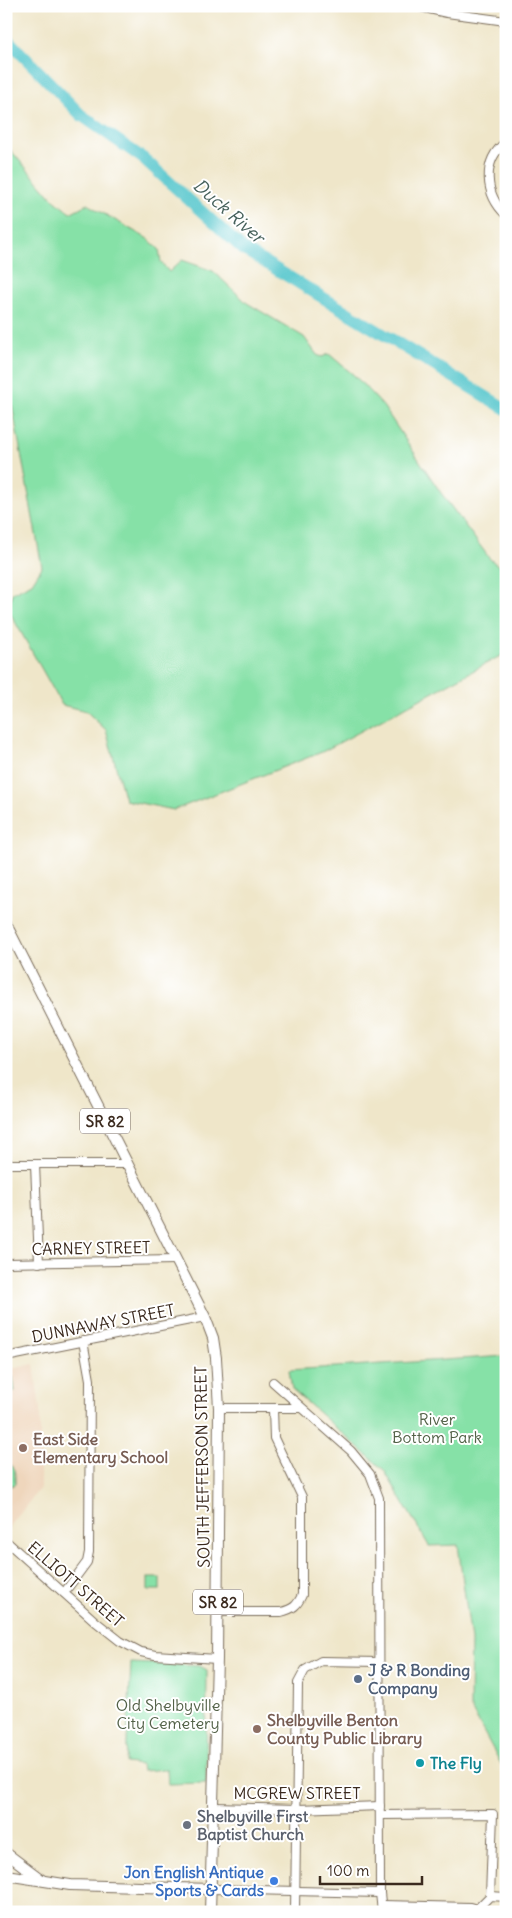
<svg xmlns="http://www.w3.org/2000/svg" width="512" height="1918" font-family="Delius,sans-serif">
	<style>
		.built { fill: #efd6bc }
		.green { fill: #86e1a7; stroke: #608662 }
		.lines { fill: none; stroke-linecap: round; stroke-linejoin: round }
		.river { stroke: #59c7cd; stroke-width: 12 }
		.minor-casing { stroke: #7a6c5a; stroke-width: 10 }
		.major-casing { stroke: #7a6c5a; stroke-width: 12 }
		.minor { stroke: #fff; stroke-width: 8 }
		.major { stroke: #fff; stroke-width: 10 }
		.education-dot { fill: #8d6e63; stroke: #fff; stroke-width: 2 }
		.service-dot { fill: #5c6f8a; stroke: #fff; stroke-width: 2 }
		.culture-dot { fill: #0f9aa8; stroke: #fff; stroke-width: 2 }
		.worship-dot { fill: #6b7280; stroke: #fff; stroke-width: 2 }
		.shop-dot { fill: #3f7fe0; stroke: #fff; stroke-width: 2 }
		.labels { text-anchor: middle; dominant-baseline: central; stroke-width: 4; stroke-linejoin: round; paint-order: stroke }
		.shield { fill: #fff; stroke: #766a62; stroke-width: 1 }
		.shield-label { font-size: 15px; font-weight: bold; fill: #3b2a1e }
		.street-label { font-size: 16px; fill: #3b2a1e; stroke: #fff }
		.park-label { font-size: 16px; fill: #526147; stroke: #fff }
		.education-label { font-size: 16px; font-weight: bold; fill: #785e54; stroke: #fff; text-anchor: start }
		.service-label { font-size: 16px; font-weight: bold; fill: #4e5e75; stroke: #fff; text-anchor: start }
		.culture-label { font-size: 16px; font-weight: bold; fill: #0d838f; stroke: #fff; text-anchor: start }
		.worship-label { font-size: 16px; font-weight: bold; fill: #5b616d; stroke: #fff; text-anchor: start }
		.shop-label { font-size: 16px; font-weight: bold; fill: #366cbe; stroke: #fff; text-anchor: end }
		.water-label { font-size: 18px; font-style: italic; fill: #46615b; stroke: #fff }
	</style>
	<rect width="100%" height="100%" fill="#fff"/>
	<filter id="ink" filterUnits="userSpaceOnUse"><feTurbulence type="fractalNoise" baseFrequency=".02" numOctaves="2"/><feDisplacementMap in="SourceGraphic" scale="10" xChannelSelector="R" yChannelSelector="G"/><feConvolveMatrix kernelMatrix="1 2 1 2 8 2 1 2 1" color-interpolation-filters="sRGB"/></filter>
	<filter id="wash" filterUnits="userSpaceOnUse"><feTurbulence type="fractalNoise" baseFrequency=".0096" numOctaves="4" result="noise"/><feDisplacementMap in="SourceGraphic" scale="20" xChannelSelector="R" yChannelSelector="G"/><feGaussianBlur stdDeviation="1.12" result="paint"/><feColorMatrix in="noise" values="0 0 0 0 0 0 0 0 0 0 0 0 0 0 0 0 0 1.4 0 .05"/><feComposite in="paint" operator="in"/></filter>
	<g filter="url(#wash)">
		<rect width="100%" height="100%" fill="#efe6c9"/>
		<polygon class="built" points="34,1364 40,1409 40,1488 7,1530 6,1370"/>
		<g class="green">
			<polygon points="6,145 54,200 70,213 87,204 148,239 159,249 161,262 169,272 182,260 213,271 247,303 304,337 317,355 322,357 329,354 356,377 383,406 441,493 490,559 506,572 506,653 322,752 174,810 125,800 106,730 86,711 62,705 9,611 12,593 32,583 42,567 6,372"/>
			<polygon points="506,1356 506,1773 470,1707 471,1640 458,1545 429,1546 384,1470 292,1389 289,1370"/>
			<polygon points="13,1377 15,1391 6,1392 6,1379"/>
			<path d="M6 1462C16 1468 15 1472 15 1484L6 1488Z"/>
			<rect x="148" y="1578" width="12" height="12"/>
			<polygon points="131,1663 200,1666 207,1670 206,1783 168,1784 167,1769 142,1771 141,1765 126,1763"/>
		</g>
		<g class="lines">
			<polyline class="river" points="6,38 81,115 144,159 243,249 506,409"/>
		</g>
	</g>
	<g filter="url(#ink)">
		<g class="lines">
			<g class="minor-casing">
				<g id="minor">
					<polyline points="416,6 447,13 506,21"/>
					<path d="M506 142C481 161 485 195 506 215"/>
					<polyline points="6,1164 128,1164"/>
					<polyline points="35,1164 39,1263"/>
					<polyline points="6,1263 176,1260"/>
					<polyline points="6,1357 205,1317"/>
					<polyline points="273,1382 351,1451 370,1474 379,1498 380,1893 382,1912"/>
					<polyline points="219,1408 301,1408"/>
					<polyline points="6,1541 96,1622 120,1641 141,1652 155,1655 217,1659"/>
					<polyline points="64,1593 87,1562 89,1552 90,1380 83,1341"/>
					<path d="M218 1612H281C293 1609 297 1606 302 1595V1497L274 1438 273 1409"/>
					<polyline points="214,1807 298,1809 380,1806"/>
					<polyline points="381,1815 493,1814 490,1896"/>
					<polyline points="211,1889 380,1893"/>
					<polyline points="383,1905 470,1907 477,1909"/>
					<polyline points="6,1906 6,1912"/>
					<polyline points="477,1909 490,1896 506,1897"/>
					<polyline points="295,1912 298,1683 305,1670 321,1661 379,1662"/>
				</g>
			</g>
			<g class="major-casing">
				<g id="major">
					<polyline points="6,924 205,1317 213,1338 216,1358 219,1408 217,1659 210,1912"/>
					<polyline points="6,1853 42,1880"/>
					<polyline points="6,1875 70,1885 211,1889"/>
				</g>
			</g>
			<use href="#minor" class="minor"/>
			<use href="#major" class="major"/>
		</g>
	</g>
	<g class="education-dot">
		<circle cx="23" cy="1448" r="5"/>
		<circle cx="257" cy="1729" r="5"/>
	</g>
	<circle class="service-dot" cx="358" cy="1679" r="5"/>
	<circle class="culture-dot" cx="420" cy="1763" r="5"/>
	<circle class="worship-dot" cx="187" cy="1825" r="5"/>
	<circle class="shop-dot" cx="274" cy="1881" r="5"/>
	<g class="labels">
		<g class="shield">
			<rect x="80" y="1108.5" width="50" height="25" rx="4"/>
			<rect x="193" y="1589.5" width="50" height="25" rx="4"/>
		</g>
		<g class="shield-label">
			<text x="105" y="1121">SR 82</text>
			<text x="218" y="1602">SR 82</text>
		</g>
		<g class="street-label">
			<text transform="translate(91 1248) rotate(-1)">CARNEY STREET</text>
			<text transform="translate(103 1323) rotate(-11)">DUNNAWAY STREET</text>
			<text transform="translate(202 1467) rotate(-91)">SOUTH JEFFERSON STREET</text>
			<text transform="translate(76 1584) rotate(41)">ELLIOTT STREET</text>
			<text x="297" y="1793">MCGREW STREET</text>
		</g>
		<g class="park-label">
			<text x="437" y="1419">River<tspan x="437" dy="18">Bottom Park</tspan></text>
			<text x="168" y="1705">Old Shelbyville<tspan x="168" dy="18">City Cemetery</tspan></text>
		</g>
		<g class="education-label">
			<text x="33" y="1439">East Side<tspan x="33" dy="18">Elementary School</tspan></text>
			<text x="267" y="1720">Shelbyville Benton<tspan x="267" dy="18">County Public Library</tspan></text>
		</g>
		<g class="service-label">
			<text x="368" y="1670">J &amp; R Bonding<tspan x="368" dy="18">Company</tspan></text>
		</g>
		<g class="culture-label">
			<text x="430" y="1763">The Fly</text>
		</g>
		<g class="worship-label">
			<text x="197" y="1816">Shelbyville First<tspan x="197" dy="18">Baptist Church</tspan></text>
		</g>
		<g class="shop-label">
			<text x="264" y="1872">Jon English Antique<tspan x="264" dy="18">Sports &amp; Cards</tspan></text>
		</g>
		<g class="water-label">
			<text transform="translate(229 211) rotate(41)">Duck River</text>
		</g>
	</g>
	<rect width="512" height="1918" fill="none" stroke="#fff" stroke-width="25"/>
	<path d="M320 1876v8h102v-8" fill="none" stroke="#3b2a1e" stroke-width="2.5"/>
	<text x="327" y="1876" font-size="15" fill="#3b2a1e" stroke="#ffffff" stroke-width="4" paint-order="stroke">100 m</text>
</svg>
